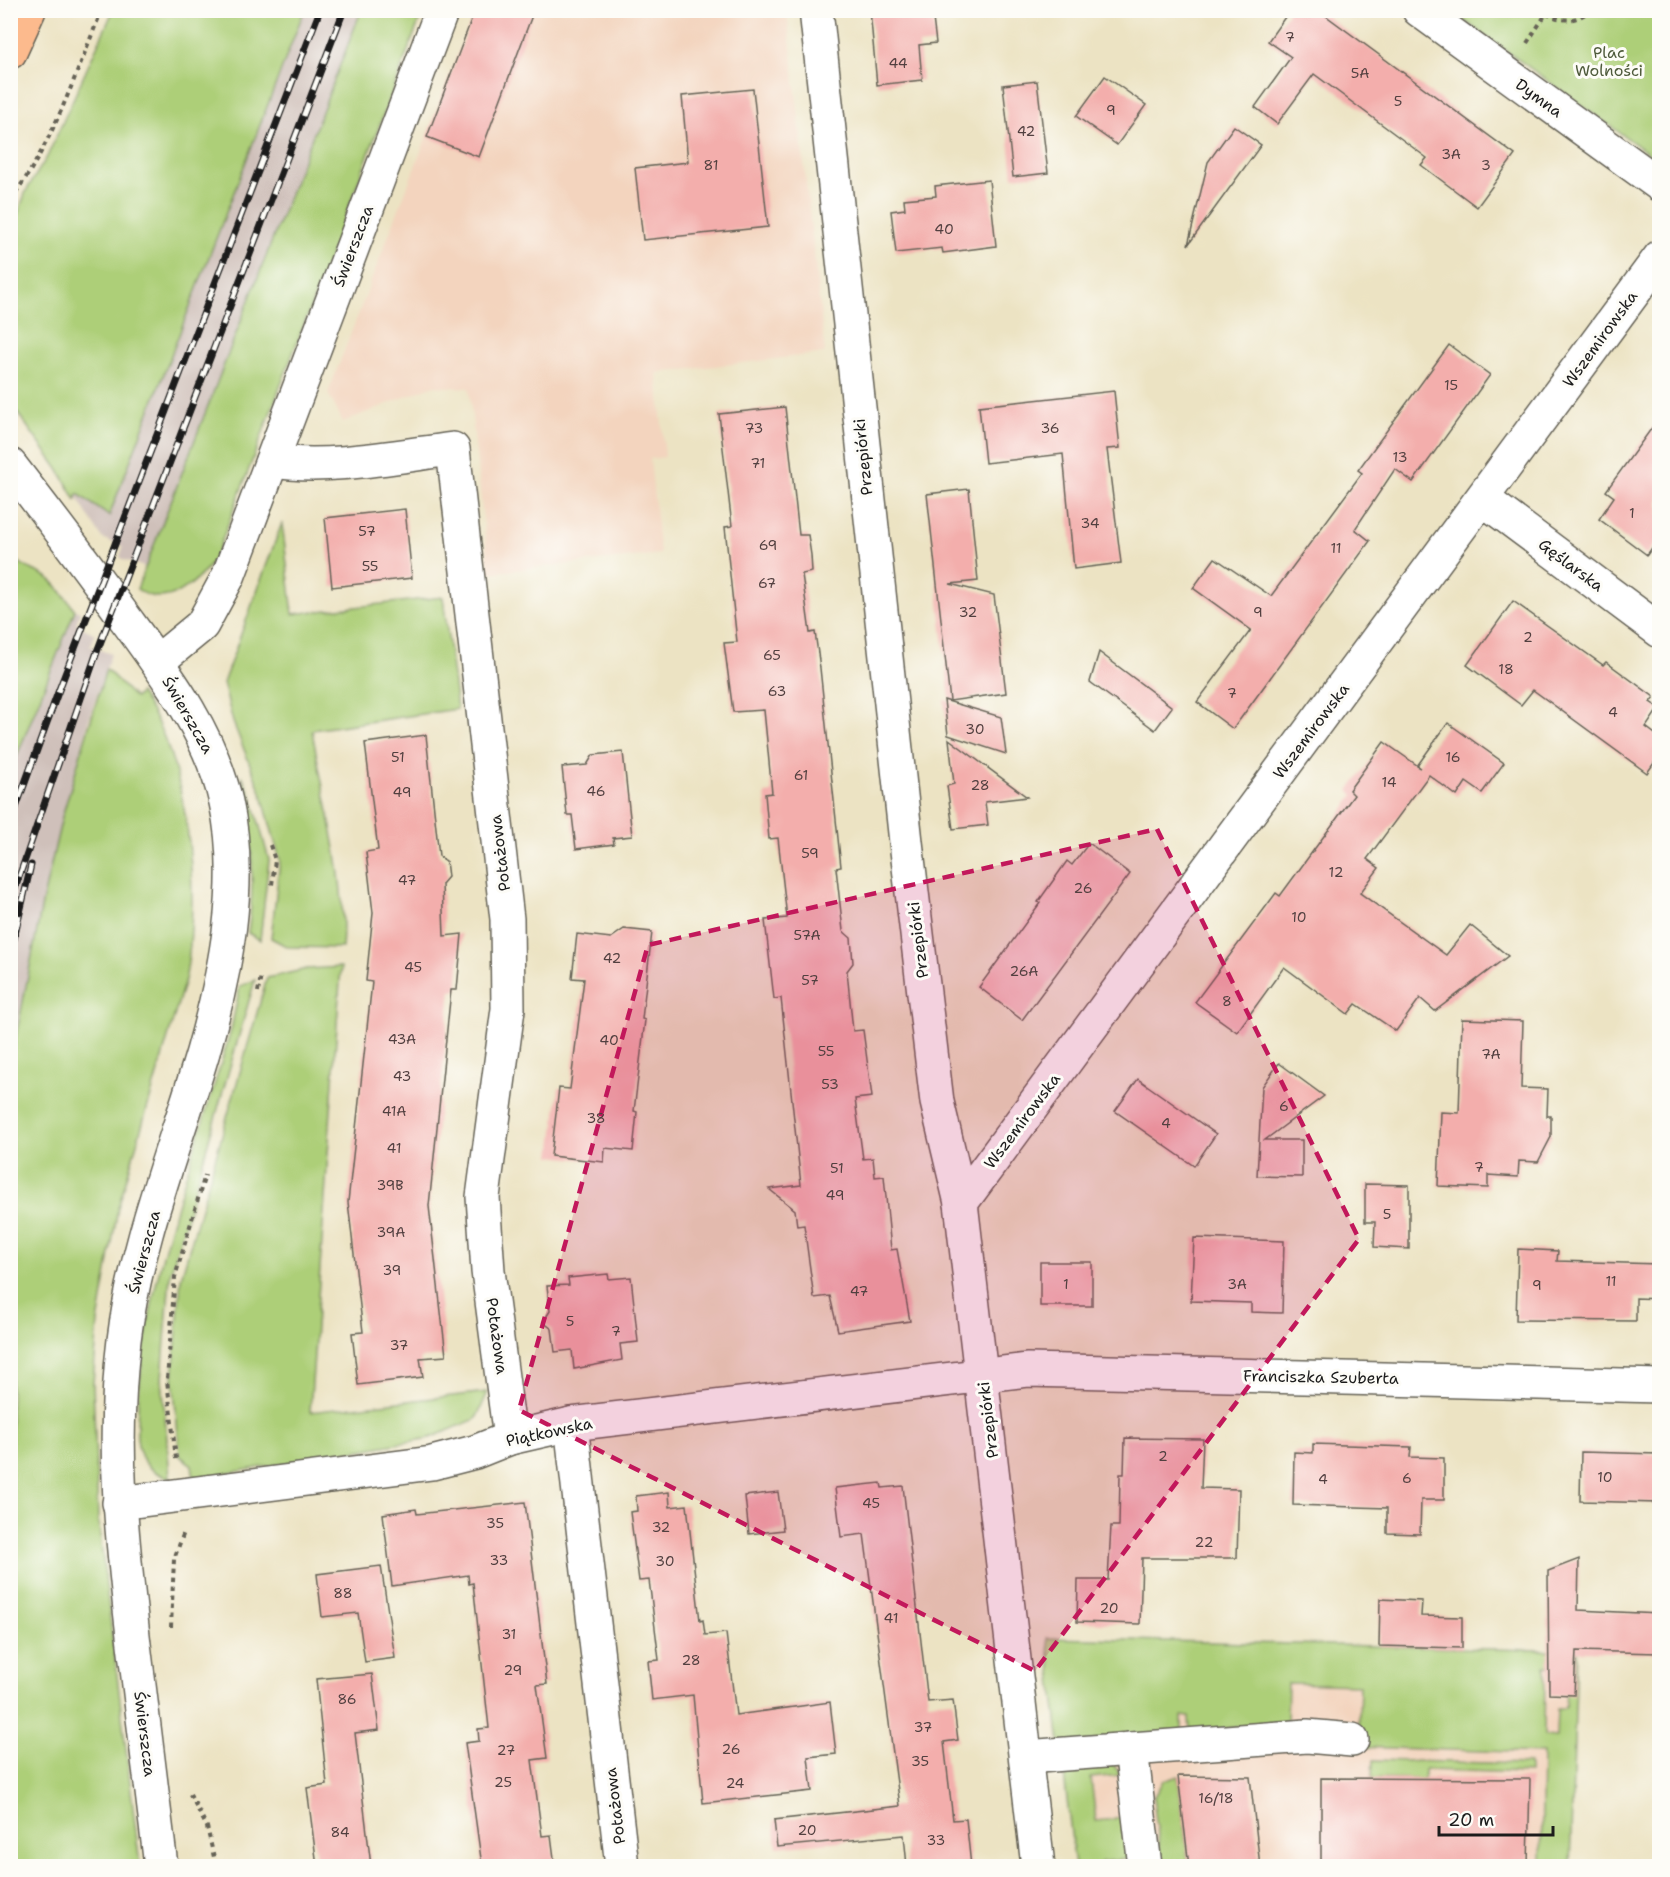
<svg xmlns="http://www.w3.org/2000/svg" width="1670" height="1877" font-family="'Shantell Sans',sans-serif">
	<style>
		.built { fill: #f3d4be }
		.industrial { fill: #cfc0ba }
		.green { fill: #adcf78; stroke: #64764a; stroke-width: 1.5; fill-rule: evenodd }
		.building { fill: #f3aeac }
		.lines { fill: none; stroke-linecap: round; stroke-linejoin: round }
		.minor-casing { stroke: #656256; stroke-width: 36 }
		.major-casing { stroke: #656256; stroke-width: 36 }
		.path { stroke: #656256; stroke-width: 4; stroke-dasharray: 4.5 4.5; stroke-linecap: butt }
		.minor { stroke: #fff; stroke-width: 33 }
		.major { stroke: #fcba8d; stroke-width: 33 }
		.rail-casing { stroke: #1c1c1c; stroke-width: 7 }
		.rail { stroke: #fdfcf7; stroke-width: 4.5; stroke-dasharray: 14; stroke-linecap: butt }
		.marked { fill: #c2185b; fill-opacity: 0.2; stroke: #c2185b; stroke-width: 4.5; stroke-dasharray: 12 8; stroke-linejoin: round }
		.labels { text-anchor: middle; dominant-baseline: central; stroke-width: 6; stroke-linejoin: round; paint-order: stroke }
		.number-label { font-size: 14px; fill: #524040 }
		.park-label { font-size: 16px; fill: #4f5b3c; stroke: #fdfcf7 }
		.street-label { font-size: 16px; fill: #1c1c1c; stroke: #fdfcf7 }
	</style>
	<rect width="100%" height="100%" fill="#fdfcf7"/>
	<filter id="ink" filterUnits="userSpaceOnUse"><feTurbulence type="fractalNoise" baseFrequency=".0167" numOctaves="2"/><feDisplacementMap in="SourceGraphic" scale="12" xChannelSelector="R" yChannelSelector="G"/><feConvolveMatrix kernelMatrix="1 2 1 2 8 2 1 2 1" color-interpolation-filters="sRGB"/></filter>
	<filter id="wash" filterUnits="userSpaceOnUse"><feTurbulence type="fractalNoise" baseFrequency=".008" numOctaves="4" result="noise"/><feDisplacementMap in="SourceGraphic" scale="24" xChannelSelector="R" yChannelSelector="G"/><feGaussianBlur stdDeviation="1.35" result="paint"/><feColorMatrix in="noise" values="0 0 0 0 0 0 0 0 0 0 0 0 0 0 0 0 0 1.4 0 .05"/><feComposite in="paint" operator="in"/></filter>
	<g filter="url(#wash)">
		<rect width="100%" height="100%" fill="#ece3c3"/>
		<g class="built">
			<polygon points="475,11 787,11 825,353 657,373 665,457 650,459 660,554 489,573 469,388 432,386 343,422 328,393"/>
			<polygon points="1047,1638 1577,1651 1570,1866 1075,1866"/>
		</g>
		<g class="industrial">
			<polygon points="188,11 423,11 216,556 144,567 122,559 120,557 123,547 102,538 53,459"/>
			<polygon points="75,610 80,612 76,624 95,634 90,646 111,654 90,715 43,899 11,1063 11,771"/>
		</g>
		<g class="green">
			<polygon points="113,11 304,11 109,516 78,494 76,500 58,469 11,404 11,233 26,191 47,157"/>
			<path d="M361 11H423L216 556C201 580 167 612 137 589Z"/>
			<polygon points="1451,11 1659,11 1659,161"/>
			<path d="M282 523 293 614 443 597 457 709 312 730C323 797 348 881 342 948L288 947 271 938 280 860 261 792 233 722 223 683Z"/>
			<path d="M19 562C29 570 35 570 45 576 57 583 66 599 75 610L11 771 10 563Z"/>
			<path d="M106 669 135 698 140 693C191 764 200 892 186 976L118 1208 98 1322 93 1383 98 1518 140 1866H11V1063L43 899 62 817Z"/>
			<path d="M242 775 252 798 269 860 260 940 248 933C256 879 252 828 242 775Z"/>
			<polygon points="341,967 310,1412 488,1392 476,1419 430,1438 194,1479 192,1465 180,1456 173,1379 181,1278 267,978 307,969"/>
			<path d="M255 980 170 1275 162 1379 170 1478C160 1475 150 1471 144 1461 134 1445 137 1425 138 1407 145 1277 195 1154 231 1030L240 986Z"/>
			<path d="M1047 1638 1577 1651 1570 1866H1541L1543 1753 1358 1747 1360 1685 1288 1683 1287 1722 1190 1732 1189 1717 1182 1716V1732L1060 1744ZM1545 1666 1567 1667 1565 1708H1557L1556 1737 1544 1736Z"/>
			<polygon points="1373,1760 1529,1764 1529,1773 1424,1770 1424,1779 1372,1778"/>
			<polygon points="1113,1764 1121,1775 1091,1778 1096,1821 1125,1818 1130,1859 1101,1862 1101,1866 1075,1866 1063,1767"/>
			<polygon points="1178,1776 1189,1866 1162,1866 1153,1798 1163,1781"/>
		</g>
		<g id="blocks">
			<g class="building">
				<polygon points="475,10 534,10 479,157 427,137"/>
				<polygon points="870,10 932,10 936,43 919,45 922,80 877,85"/>
				<polygon points="1290,10 1318,10 1515,155 1477,207 1421,165 1427,158 1314,74 1277,124 1255,107 1291,57 1268,41"/>
				<polygon points="1105,76 1146,105 1117,145 1076,116"/>
				<polygon points="1037,81 1048,173 1013,177 1003,85"/>
				<polygon points="753,89 768,227 643,240 635,168 688,162 682,96"/>
				<polygon points="1234,126 1261,145 1188,245 1208,162"/>
				<polygon points="989,180 996,246 943,253 942,248 896,253 891,211 905,209 904,199 936,196 935,186"/>
				<polygon points="1449,345 1490,375 1413,482 1395,469 1355,529 1370,541 1233,729 1197,702 1251,630 1193,588 1215,558 1271,596 1362,473 1358,470"/>
				<polygon points="1114,391 1120,448 1107,449 1121,563 1074,569 1063,454 985,463 979,406"/>
				<polygon points="785,407 799,535 808,535 811,555 812,572 802,574 810,633 815,632 820,668 841,867 836,868 843,931 851,938 853,963 847,971 853,1031 863,1030 872,1097 855,1099 863,1159 873,1158 875,1177 884,1176 891,1250 897,1249 910,1321 838,1331 830,1296 814,1298 804,1225 797,1226 795,1210 769,1189 801,1185 781,998 774,999 765,920 787,918 778,838 769,839 765,794 772,793 764,710 733,712 724,643 737,642 725,527 732,526 719,414"/>
				<polygon points="1659,418 1659,538 1647,555 1599,519 1614,497 1606,491"/>
				<polygon points="969,489 978,581 950,584 994,595 1006,693 950,701 927,494"/>
				<polygon points="405,509 412,578 332,587 325,518"/>
				<polygon points="1513,601 1603,665 1606,662 1654,697 1650,702 1659,708 1646,727 1659,737 1659,756 1647,773 1533,690 1521,705 1467,665"/>
				<polygon points="1099,652 1172,707 1155,730 1090,682"/>
				<polygon points="944,700 1001,717 1006,754 948,735"/>
				<polygon points="1448,723 1504,763 1482,793 1466,782 1457,796 1429,775 1367,859 1379,868 1360,893 1446,955 1470,925 1508,956 1435,1011 1420,998 1396,1031 1356,1004 1348,1014 1284,967 1237,1032 1195,1002 1276,893 1280,896 1354,795 1349,790 1384,742 1421,768 1417,766"/>
				<polygon points="426,735 439,856 446,861 448,877 442,884 444,936 462,934 457,990 451,990 429,1206 446,1356 420,1358 423,1377 358,1385 352,1333 363,1332 348,1202 372,982 366,981 373,913 366,852 378,850 365,743"/>
				<polygon points="949,739 1027,797 985,802 988,825 953,829 947,786 954,784"/>
				<polygon points="623,752 632,836 613,838 614,844 576,849 572,815 567,815 562,767 587,765 593,755"/>
				<polygon points="1089,843 1130,874 1022,1020 979,987 1040,903 1038,902 1067,861 1072,865"/>
				<polygon points="624,929 652,932 642,1019 645,1020 634,1111 637,1112 633,1151 605,1148 604,1162 551,1156 559,1088 570,1089 584,979 572,978 577,934 611,938"/>
				<polygon points="1462,1019 1523,1021 1521,1088 1548,1089 1547,1116 1551,1116 1551,1137 1538,1162 1519,1161 1518,1177 1488,1175 1488,1188 1438,1186 1441,1112 1459,1113"/>
				<polygon points="1279,1063 1324,1096 1265,1140 1302,1140 1302,1177 1257,1176 1262,1087"/>
				<polygon points="1138,1079 1216,1134 1194,1166 1115,1111"/>
				<polygon points="1365,1184 1409,1185 1409,1249 1374,1247 1375,1222 1365,1222"/>
				<polygon points="1194,1238 1284,1241 1282,1313 1251,1312 1251,1303 1191,1301"/>
				<polygon points="1518,1249 1558,1251 1557,1261 1659,1264 1659,1299 1636,1298 1636,1321 1516,1320"/>
				<rect x="1040" y="1262" width="52" height="44"/>
				<polygon points="608,1274 609,1279 631,1277 638,1342 620,1344 622,1360 574,1369 572,1350 555,1352 552,1329 543,1322 550,1311 547,1286 569,1285 568,1278"/>
				<polygon points="1125,1438 1203,1439 1201,1488 1239,1489 1237,1558 1142,1558 1140,1624 1077,1622 1078,1580 1108,1580 1111,1526 1119,1526 1120,1474 1124,1474"/>
				<polygon points="1313,1444 1411,1447 1410,1457 1444,1458 1444,1500 1421,1500 1420,1534 1387,1533 1387,1508 1293,1505 1294,1452 1313,1453"/>
				<polygon points="1581,1452 1659,1454 1659,1503 1580,1501"/>
				<polygon points="881,1483 882,1488 903,1486 928,1702 953,1700 958,1740 944,1742 953,1820 966,1819 971,1866 907,1866 904,1835 777,1847 774,1820 900,1806 864,1534 841,1537 835,1488"/>
				<polygon points="669,1492 670,1507 687,1505 700,1621 703,1620 705,1635 726,1633 736,1715 830,1702 836,1754 808,1757 812,1791 703,1803 693,1695 652,1700 648,1661 659,1660 649,1580 639,1581 630,1512 637,1511 636,1496"/>
				<polygon points="778,1492 783,1530 749,1534 745,1496"/>
				<polygon points="525,1502 547,1684 537,1685 547,1758 532,1760 542,1836 551,1835 555,1866 482,1866 465,1743 479,1741 478,1729 489,1728 473,1583 469,1584 468,1575 392,1586 383,1514 416,1509 417,1514"/>
				<polygon points="1579,1559 1578,1610 1659,1614 1659,1653 1576,1651 1574,1695 1549,1694 1548,1571"/>
				<polygon points="381,1566 395,1658 365,1662 358,1613 322,1617 317,1574"/>
				<polygon points="1380,1599 1422,1601 1421,1616 1462,1617 1462,1648 1379,1646"/>
				<polygon points="372,1674 379,1730 355,1733 371,1866 317,1866 307,1788 327,1785 316,1679"/>
				<polygon points="1178,1776 1250,1777 1260,1866 1189,1866"/>
				<polygon points="1321,1778 1530,1779 1528,1866 1321,1866"/>
			</g>
		</g>
	</g>
	<g filter="url(#ink)">
		<use href="#blocks" fill-opacity="0" stroke="#656256" stroke-width="1.5"/>
		<g class="lines">
			<g class="minor-casing">
				<g id="minor">
					<polyline points="816,10 906,842 937,1102 961,1203 1038,1866"/>
					<polyline points="1419,10 1660,185"/>
					<path d="M272 461C328 470 397 456 453 449L507 919 508 1009 483 1197 488 1271 510 1438"/>
					<path d="M10 465C48 514 86 564 122 614 165 673 210 731 226 802 244 883 225 974 203 1052 175 1147 136 1242 124 1340 111 1442 122 1543 134 1644 143 1718 152 1792 161 1866"/>
					<polyline points="1483,499 1660,631"/>
					<polyline points="157,662 202,625 228,577 442,10"/>
					<polyline points="961,1203 1660,257"/>
					<polyline points="571,1424 622,1866"/>
					<polyline points="119,1503 432,1463 475,1452 510,1438 571,1424 1028,1370 1660,1386"/>
					<polyline points="1131,1749 1307,1736 1352,1740"/>
					<polyline points="1026,1757 1131,1749 1145,1866"/>
				</g>
			</g>
			<g class="major-casing">
				<polyline id="major" points="10,52 29,10"/>
			</g>
			<g class="path">
				<path d="M1546 14C1565 22 1575 22 1591 10"/>
				<polyline points="1527,43 1546,14 1542,10"/>
				<path d="M10 200C53 145 75 74 102 10"/>
				<polyline points="270,845 275,860 272,885"/>
				<polyline points="258,992 261,976"/>
				<polyline points="176,1459 167,1380 175,1277 205,1175"/>
				<polyline points="171,1627 174,1559 184,1532"/>
				<polyline points="190,1794 207,1827 216,1866"/>
			</g>
			<use href="#minor" class="minor"/>
			<use href="#major" class="major"/>
			<g class="rail-casing">
				<g id="rail">
					<polyline points="10,824 57,695 320,10"/>
					<polyline points="10,903 98,649 344,10"/>
					<polyline points="10,956 31,865"/>
				</g>
			</g>
			<use href="#rail" class="rail"/>
		</g>
	</g>
	<path class="marked" d="M1157 829 1359 1239 1035 1671 519 1410 648 945Z"/>
	<g class="labels">
		<g class="number-label">
			<text x="1290" y="37">7</text>
			<text x="898" y="63">44</text>
			<text x="1360" y="73">5A</text>
			<text x="1398" y="101">5</text>
			<text x="1111" y="110">9</text>
			<text x="1026" y="131">42</text>
			<text x="1451" y="154">3A</text>
			<text x="711" y="165">81</text>
			<text x="1486" y="165">3</text>
			<text x="944" y="229">40</text>
			<text x="1451" y="385">15</text>
			<text x="754" y="428">73</text>
			<text x="1050" y="428">36</text>
			<text x="1400" y="457">13</text>
			<text x="758" y="463">71</text>
			<text x="1632" y="513">1</text>
			<text x="1090" y="523">34</text>
			<text x="367" y="531">57</text>
			<text x="768" y="545">69</text>
			<text x="1336" y="548">11</text>
			<text x="370" y="566">55</text>
			<text x="767" y="583">67</text>
			<text x="968" y="612">32</text>
			<text x="1258" y="612">9</text>
			<text x="1528" y="637">2</text>
			<text x="772" y="655">65</text>
			<text x="1506" y="669">18</text>
			<text x="777" y="691">63</text>
			<text x="1232" y="693">7</text>
			<text x="1613" y="712">4</text>
			<text x="975" y="729">30</text>
			<text x="398" y="757">51</text>
			<text x="1453" y="757">16</text>
			<text x="801" y="775">61</text>
			<text x="1389" y="782">14</text>
			<text x="980" y="785">28</text>
			<text x="596" y="791">46</text>
			<text x="402" y="792">49</text>
			<text x="810" y="853">59</text>
			<text x="1336" y="872">12</text>
			<text x="407" y="880">47</text>
			<text x="1083" y="888">26</text>
			<text x="1299" y="917">10</text>
			<text x="807" y="935">57A</text>
			<text x="612" y="958">42</text>
			<text x="413" y="967">45</text>
			<text x="1024" y="971">26A</text>
			<text x="810" y="980">57</text>
			<text x="1227" y="1001">8</text>
			<text x="402" y="1039">43A</text>
			<text x="609" y="1040">40</text>
			<text x="826" y="1051">55</text>
			<text x="1491" y="1054">7A</text>
			<text x="402" y="1076">43</text>
			<text x="830" y="1084">53</text>
			<text x="1284" y="1106">6</text>
			<text x="394" y="1111">41A</text>
			<text x="596" y="1118">38</text>
			<text x="1166" y="1123">4</text>
			<text x="394" y="1148">41</text>
			<text x="1479" y="1167">7</text>
			<text x="837" y="1168">51</text>
			<text x="390" y="1185">39B</text>
			<text x="835" y="1195">49</text>
			<text x="1387" y="1214">5</text>
			<text x="391" y="1232">39A</text>
			<text x="392" y="1270">39</text>
			<text x="1611" y="1281">11</text>
			<text x="1066" y="1284">1</text>
			<text x="1237" y="1284">3A</text>
			<text x="1537" y="1285">9</text>
			<text x="859" y="1291">47</text>
			<text x="570" y="1321">5</text>
			<text x="616" y="1331">7</text>
			<text x="399" y="1345">37</text>
			<text x="1163" y="1456">2</text>
			<text x="1605" y="1477">10</text>
			<text x="1407" y="1478">6</text>
			<text x="1323" y="1479">4</text>
			<text x="871" y="1503">45</text>
			<text x="495" y="1523">35</text>
			<text x="661" y="1527">32</text>
			<text x="1204" y="1542">22</text>
			<text x="499" y="1560">33</text>
			<text x="665" y="1561">30</text>
			<text x="343" y="1593">88</text>
			<text x="1109" y="1608">20</text>
			<text x="891" y="1618">41</text>
			<text x="509" y="1634">31</text>
			<text x="691" y="1660">28</text>
			<text x="513" y="1670">29</text>
			<text x="347" y="1699">86</text>
			<text x="923" y="1727">37</text>
			<text x="731" y="1749">26</text>
			<text x="506" y="1750">27</text>
			<text x="920" y="1761">35</text>
			<text x="503" y="1782">25</text>
			<text x="735" y="1783">24</text>
			<text x="1216" y="1798">16/18</text>
			<text x="807" y="1830">20</text>
			<text x="340" y="1832">84</text>
			<text x="936" y="1840">33</text>
		</g>
		<g class="park-label">
			<text x="1609" y="52">Plac<tspan x="1609" dy="18">Wolności</tspan></text>
		</g>
		<g class="street-label">
			<text transform="translate(1539 98) rotate(36)">Dymna</text>
			<text transform="translate(353 246) rotate(-69)">Świerszcza</text>
			<text transform="translate(1600 339) rotate(-54)">Wszemirowska</text>
			<text transform="translate(863 457) rotate(-96)">Przepiórki</text>
			<text transform="translate(1571 565) rotate(37)">Gęślarska</text>
			<text transform="translate(188 715) rotate(60)">Świerszcza</text>
			<text transform="translate(1311 731) rotate(-53)">Wszemirowska</text>
			<text transform="translate(500 853) rotate(-97)">Potażowa</text>
			<text transform="translate(918 940) rotate(-97)">Przepiórki</text>
			<text transform="translate(1022 1121) rotate(-53)">Wszemirowska</text>
			<text transform="translate(144 1252) rotate(-75)">Świerszcza</text>
			<text transform="translate(497 1336) rotate(82)">Potażowa</text>
			<text transform="translate(1321 1377) rotate(1)">Franciszka Szuberta</text>
			<text transform="translate(988 1420) rotate(-97)">Przepiórki</text>
			<text transform="translate(549 1432) rotate(-12)">Piątkowska</text>
			<text transform="translate(145 1734) rotate(83)">Świerszcza</text>
			<text transform="translate(615 1806) rotate(-97)">Potażowa</text>
		</g>
	</g>
	<rect width="1670" height="1877" fill="none" stroke="#fdfcf7" stroke-width="36"/>
	<path d="M1439 1826v9h114v-9" fill="none" stroke="#1c1c1c" stroke-width="3"/>
	<text x="1448" y="1826" font-size="18" fill="#1c1c1c" stroke="#fdfcf7" stroke-width="4.5" paint-order="stroke">20 m</text>
</svg>
